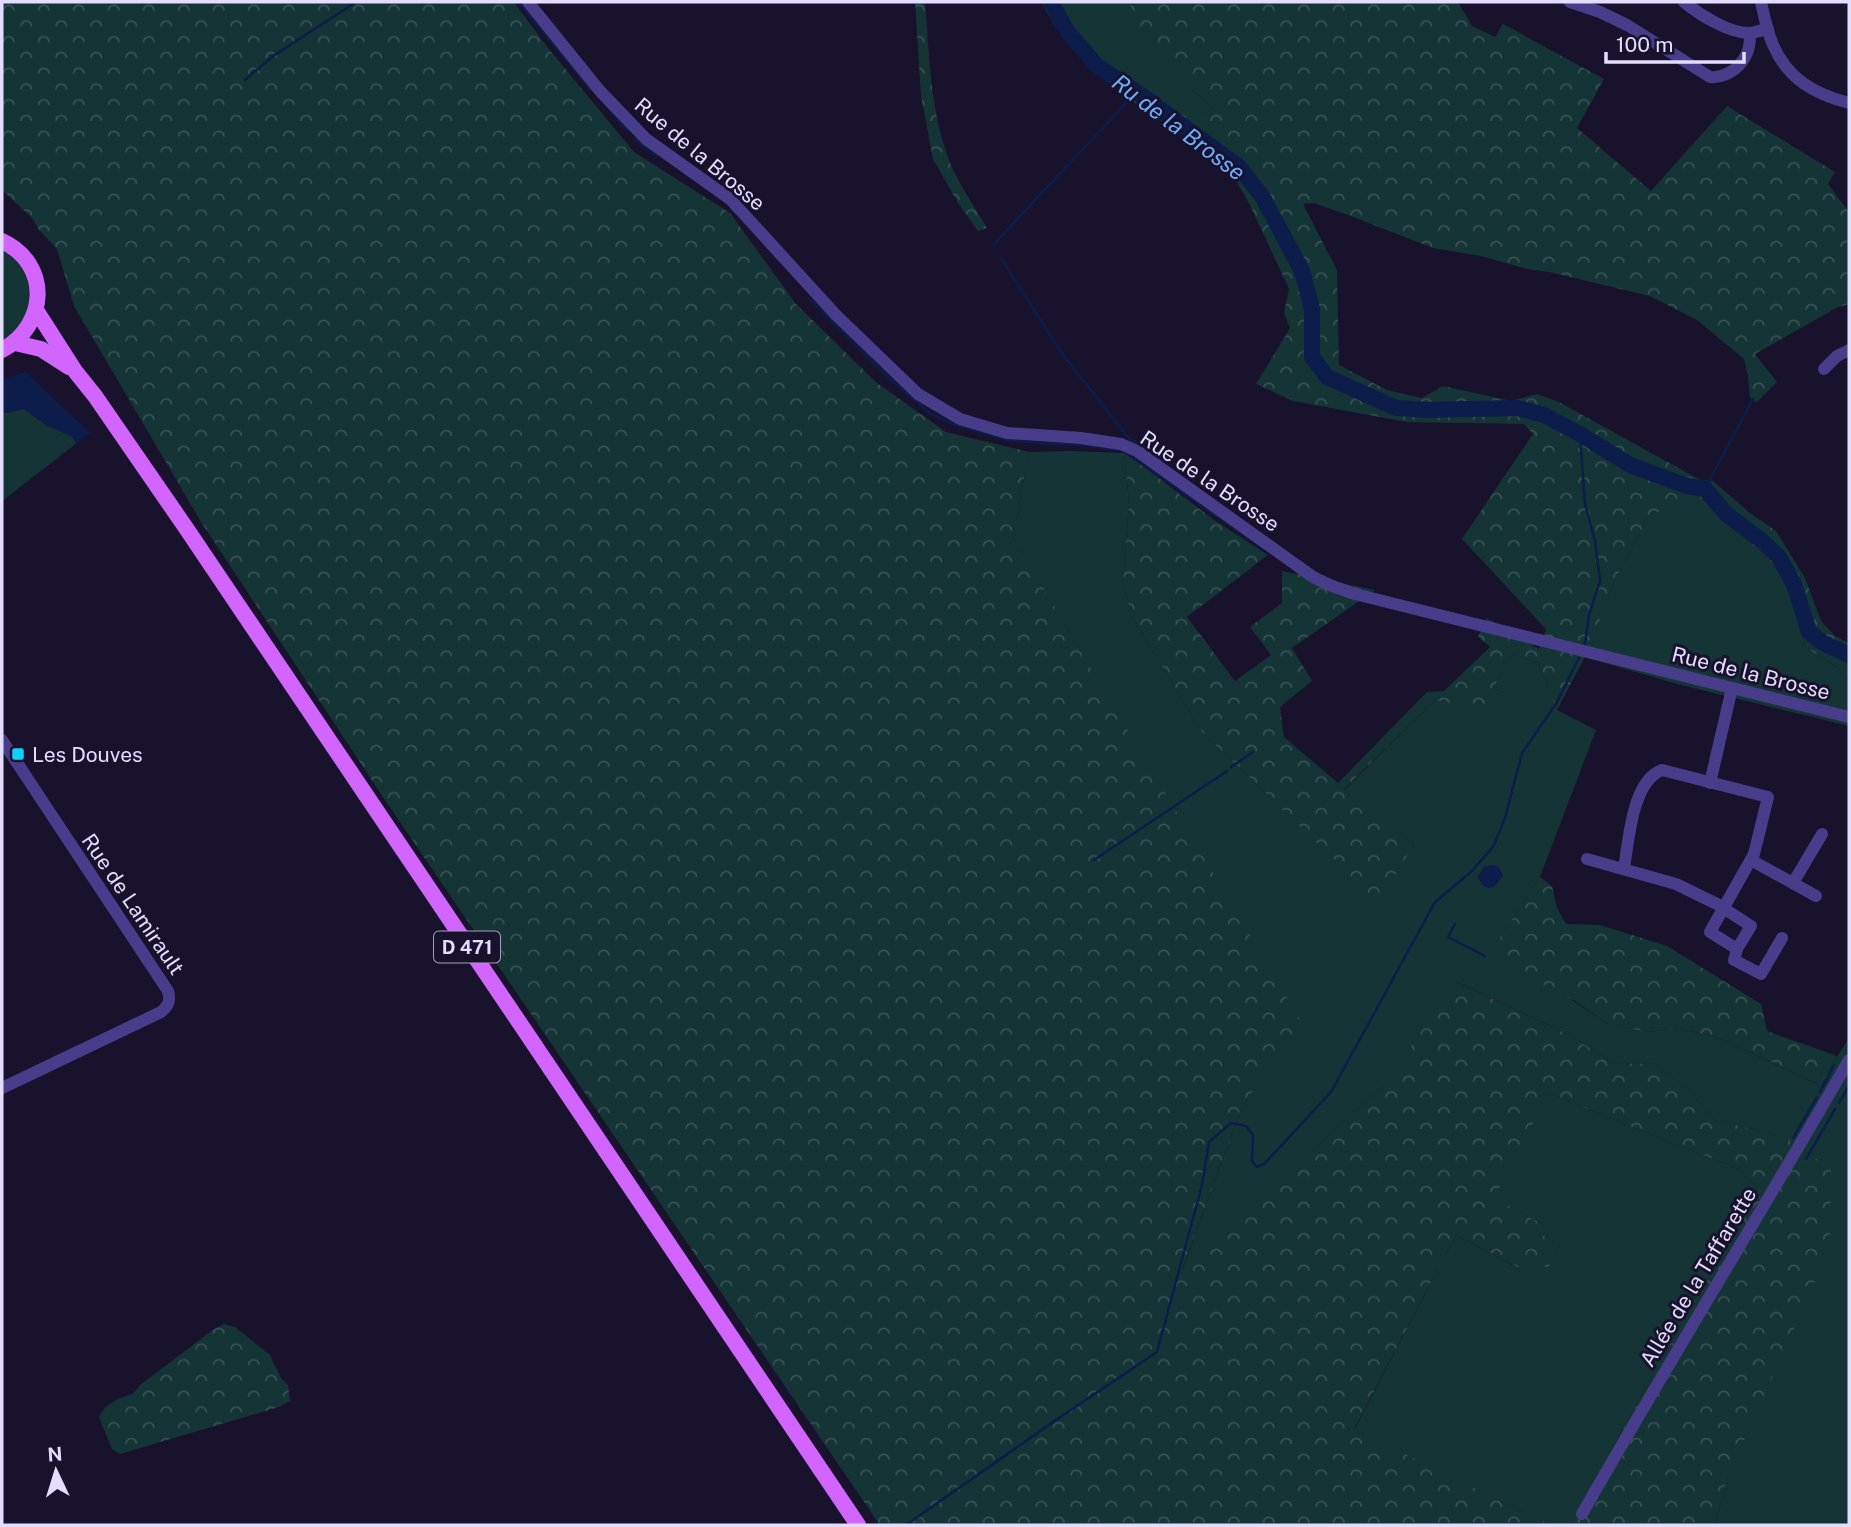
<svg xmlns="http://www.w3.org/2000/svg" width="1851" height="1527" font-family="'Public Sans',sans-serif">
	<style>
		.grass { fill: #153436 }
		.forest { fill: url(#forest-crowns) }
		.water { fill: #0c1d4b }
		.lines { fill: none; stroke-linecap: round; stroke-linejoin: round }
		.stream { stroke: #0c1d4b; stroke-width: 2.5 }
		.river { stroke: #0c1d4b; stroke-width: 16 }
		.minor { stroke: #473d8a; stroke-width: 12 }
		.major { stroke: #d165fd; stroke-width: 16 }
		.poi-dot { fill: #0bd0fd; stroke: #18122c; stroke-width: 2.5 }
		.labels { text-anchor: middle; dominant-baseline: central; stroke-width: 6; stroke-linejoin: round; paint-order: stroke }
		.shield { fill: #18122c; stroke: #a6a0c0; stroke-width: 2 }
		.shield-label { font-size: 19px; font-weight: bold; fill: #e3ddff }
		.street-label { font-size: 21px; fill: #e3ddff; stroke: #18122c }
		.poi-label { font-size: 21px; fill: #e3ddff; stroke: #18122c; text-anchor: start }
		.water-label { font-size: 23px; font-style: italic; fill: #6caefe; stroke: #18122c }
	</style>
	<defs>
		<pattern id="forest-crowns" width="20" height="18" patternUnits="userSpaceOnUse" patternTransform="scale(1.75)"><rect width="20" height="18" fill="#153436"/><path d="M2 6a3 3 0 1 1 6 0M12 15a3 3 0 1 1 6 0" fill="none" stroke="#375154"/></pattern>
	</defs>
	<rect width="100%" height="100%" fill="#18122c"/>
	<g class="grass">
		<polygon points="1059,2 1135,2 1131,5 1189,87 1213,108 1204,114 1177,114 1103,64 1072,28"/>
		<polygon points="2,245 19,256 34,288 26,323 2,343"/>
		<polygon points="24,409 46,425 71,436 77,443 2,501 2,412 5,413"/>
		<polygon points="1071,451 1124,453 1129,502 1123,582 1131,613 1140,630 1202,732 1378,901 1414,845 1344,790 1435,700 1506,693 1493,689 1513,654 1538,663 1557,710 1596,730 1540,877 1493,948 1610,1025 1648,1032 1675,1028 1717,1037 1819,1085 1849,1038 1849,1525 1715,1525 1728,1476 1797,1157 1787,1137 1714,1120 1689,1090 1655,1064 1613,1063 1570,1035 1457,982 1383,1086 1182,1271 1241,1109 1300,1021 1013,537 1029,452"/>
		<polygon points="1700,498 1765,557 1790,585 1805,647 1838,668 1849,682 1849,726 1677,684 1584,657 1591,645 1614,582 1649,515"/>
		<polygon points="1549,1093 1644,1132 1741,1170 1757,1189 1569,1525 1550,1525 1354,1430 1456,1235 1520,1269 1527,1257 1548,1267 1560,1245 1539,1234 1544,1225 1493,1198"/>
	</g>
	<g class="forest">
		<polygon points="2,2 514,2 548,48 634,152 730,213 796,304 877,383 946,432 1029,452 1013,537 1301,1021 1241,1109 1182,1270 1383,1086 1456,982 1570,1035 1613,1063 1655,1064 1689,1090 1714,1120 1788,1137 1797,1157 1831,1160 1830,1248 1728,1476 1715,1525 1569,1525 1757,1189 1741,1170 1644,1132 1549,1093 1494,1198 1544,1225 1540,1234 1560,1245 1548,1268 1527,1257 1521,1269 1456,1235 1354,1429 1550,1525 875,1525 879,1524 387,803 201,522 74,306 57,249 39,230 32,218 2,190"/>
		<path d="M915 2H925C929 52 930 103 946 152 955 179 973 204 987 228L978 231 958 203 933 159 921 96Z"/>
		<polygon points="1041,2 1059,2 1072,28 1103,64 1177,114 1204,114 1213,108 1189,87 1149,46 1130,15 1131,5 1135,2 1458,2 1472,26 1495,37 1503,24 1604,79 1577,128 1651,191 1727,106 1835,172 1828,184 1849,212 1849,304 1836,308 1755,354 1777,382 1757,402 1750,398 1748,376 1744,359 1697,320 1650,296 1549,272 1527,269 1481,256 1433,248 1348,215 1314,203 1303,204 1337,270 1339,365 1387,390 1422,398 1443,386 1511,401 1537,394 1559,402 1700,480 1713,481 1750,513 1776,531 1805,578 1821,621 1835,636 1849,643 1849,682 1838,668 1805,647 1790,585 1765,557 1700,499 1649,515 1614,582 1591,645 1557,710 1538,663 1513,654 1493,689 1506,693 1489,711 1435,700 1344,789 1414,845 1378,902 1202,732 1140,630 1131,613 1123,582 1129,502 1124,453 1139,463 1214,520 1268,555 1187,617 1235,681 1271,655 1250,627 1282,603 1282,571 1375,590 1292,648 1312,681 1280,707 1284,737 1338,783 1427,692 1444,691 1490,647 1478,637 1486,618 1539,649 1546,629 1462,539 1533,434 1524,424 1407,422 1293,401 1256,384 1290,328 1284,313 1289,289 1250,205 1230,170 1198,145 1137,105 1085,61 1056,28"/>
		<polygon points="1540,877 1552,886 1557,908 1566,924 1600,925 1667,946 1761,1004 1767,1031 1837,1056 1820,1085 1717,1037 1675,1028 1648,1032 1610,1025 1575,1001 1505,965 1493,948"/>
		<path d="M224 1324 235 1327 270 1355 281 1378 288 1385 290 1401 279 1407 120 1454 112 1449 99 1417C105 1403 119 1398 133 1394L140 1385 214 1329Z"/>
	</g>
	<g class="water">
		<polygon points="26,372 90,433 77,443 71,436 46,425 25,409 5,413 2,412 2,379"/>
		<polygon points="1493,865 1499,867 1503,876 1494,887 1488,888 1482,885 1478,876 1484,867"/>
	</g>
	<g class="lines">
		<g class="stream">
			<polyline points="518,2 591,90"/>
			<polyline points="245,80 273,56 356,2"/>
			<polyline points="603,102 628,131"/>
			<polyline points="1116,113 1137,93"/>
			<polyline points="635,139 657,156"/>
			<polyline points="994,245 994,244 1114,116"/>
			<polyline points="1001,258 1063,355 1128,437 1164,463"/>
			<polyline points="811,300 890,379 931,414 956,425 1008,440 1037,443 1083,445 1118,450"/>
			<polyline points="1580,434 1585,504 1595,541 1600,581 1589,615 1585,644"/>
			<polyline points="1126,453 1264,549"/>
			<polyline points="1705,489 1753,399"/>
			<polyline points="1231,767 1253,752"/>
			<polyline points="1094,860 1227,771"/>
			<polyline points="1455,924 1448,937 1485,956"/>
			<polyline points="1820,1092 1834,1065"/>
			<polyline points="1839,1103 1849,1086"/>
			<polyline points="1793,1138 1817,1097"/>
			<polyline points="1806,1159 1835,1109"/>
			<polyline points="906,1525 1056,1420 1157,1352 1202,1185 1209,1142 1231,1123 1246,1126 1253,1135 1252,1161 1257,1167 1264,1164 1331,1092 1435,902 1471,872 1493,847 1505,818 1522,753 1556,704 1579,658"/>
		</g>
		<polyline class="river" points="1051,2 1067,31 1097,66 1141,95 1239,167 1262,196 1302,271 1312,309 1312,357 1327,377 1396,408 1429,410 1517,408 1544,415 1580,434 1630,465 1687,486 1705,489 1726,514 1761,540 1779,557 1794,584 1809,632 1823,643 1849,655"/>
		<g class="minor">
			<polyline points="528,2 600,91 646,139 730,199 836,315 918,394 960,419 1007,433 1081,438 1121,444 1137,451 1313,577 1332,586 1355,594 1849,717"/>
			<path d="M1570 2 1600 12 1627 25 1710 77C1732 79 1754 56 1749 33"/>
			<path d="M1684 2C1700 15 1730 34 1751 33 1756 32 1762 30 1768 29"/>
			<path d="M1761 2C1764 16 1767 31 1773 45 1788 79 1814 94 1849 103"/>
			<polyline points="1824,369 1837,356 1849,350"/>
			<path d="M2 740 168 991C171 1001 168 1006 161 1012L2 1088"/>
			<polyline points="1710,783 1732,688"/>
			<path d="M1587 859 1676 884 1717 904 1751 926 1737 949 1710 932 1754 854 1768 797 1662 770C1632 781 1629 840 1624 868"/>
			<polyline points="1751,860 1816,896"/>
			<polyline points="1793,883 1822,834"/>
			<polyline points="1737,949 1734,960 1761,974 1782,938"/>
			<path d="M1582 1514C1669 1361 1762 1212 1849 1060"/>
		</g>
		<g class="major">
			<path d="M2 241C51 264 48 325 2 350"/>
			<polyline points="36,310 75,371 95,396 186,528 858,1525"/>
			<polyline points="15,343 41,349 69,367"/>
		</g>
	</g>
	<rect class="poi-dot" x="11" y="747" width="14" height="14" rx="3.5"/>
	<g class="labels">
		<rect class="shield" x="434" y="931.5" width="66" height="31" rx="5"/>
		<g class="shield-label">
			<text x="467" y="947">D 471</text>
		</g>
		<g class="street-label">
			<text transform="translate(700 154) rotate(40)">Rue de la Brosse</text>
			<text transform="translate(1210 481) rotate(34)">Rue de la Brosse</text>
			<text transform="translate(1751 673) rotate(14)">Rue de la Brosse</text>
			<text transform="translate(133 904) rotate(56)">Rue de Lamirault</text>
			<text transform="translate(1698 1277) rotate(-59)">Allée de la Taffarette</text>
		</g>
		<g class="poi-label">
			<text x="32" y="754">Les Douves</text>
		</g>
		<g class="water-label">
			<text transform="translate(1179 127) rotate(37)">Ru de la Brosse</text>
		</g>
	</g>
	<rect width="1851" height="1527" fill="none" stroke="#e3ddff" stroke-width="7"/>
	<g transform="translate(56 1471) rotate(356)" stroke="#18122c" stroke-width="5" paint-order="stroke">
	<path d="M0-5L12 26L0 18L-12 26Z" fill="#e3ddff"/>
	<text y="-10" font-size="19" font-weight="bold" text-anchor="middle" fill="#e3ddff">N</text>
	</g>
	<path d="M1606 52v10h138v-10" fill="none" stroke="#e3ddff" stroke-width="3.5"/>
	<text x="1616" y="52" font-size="21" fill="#e3ddff" stroke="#18122c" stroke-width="5" paint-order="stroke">100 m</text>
</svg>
